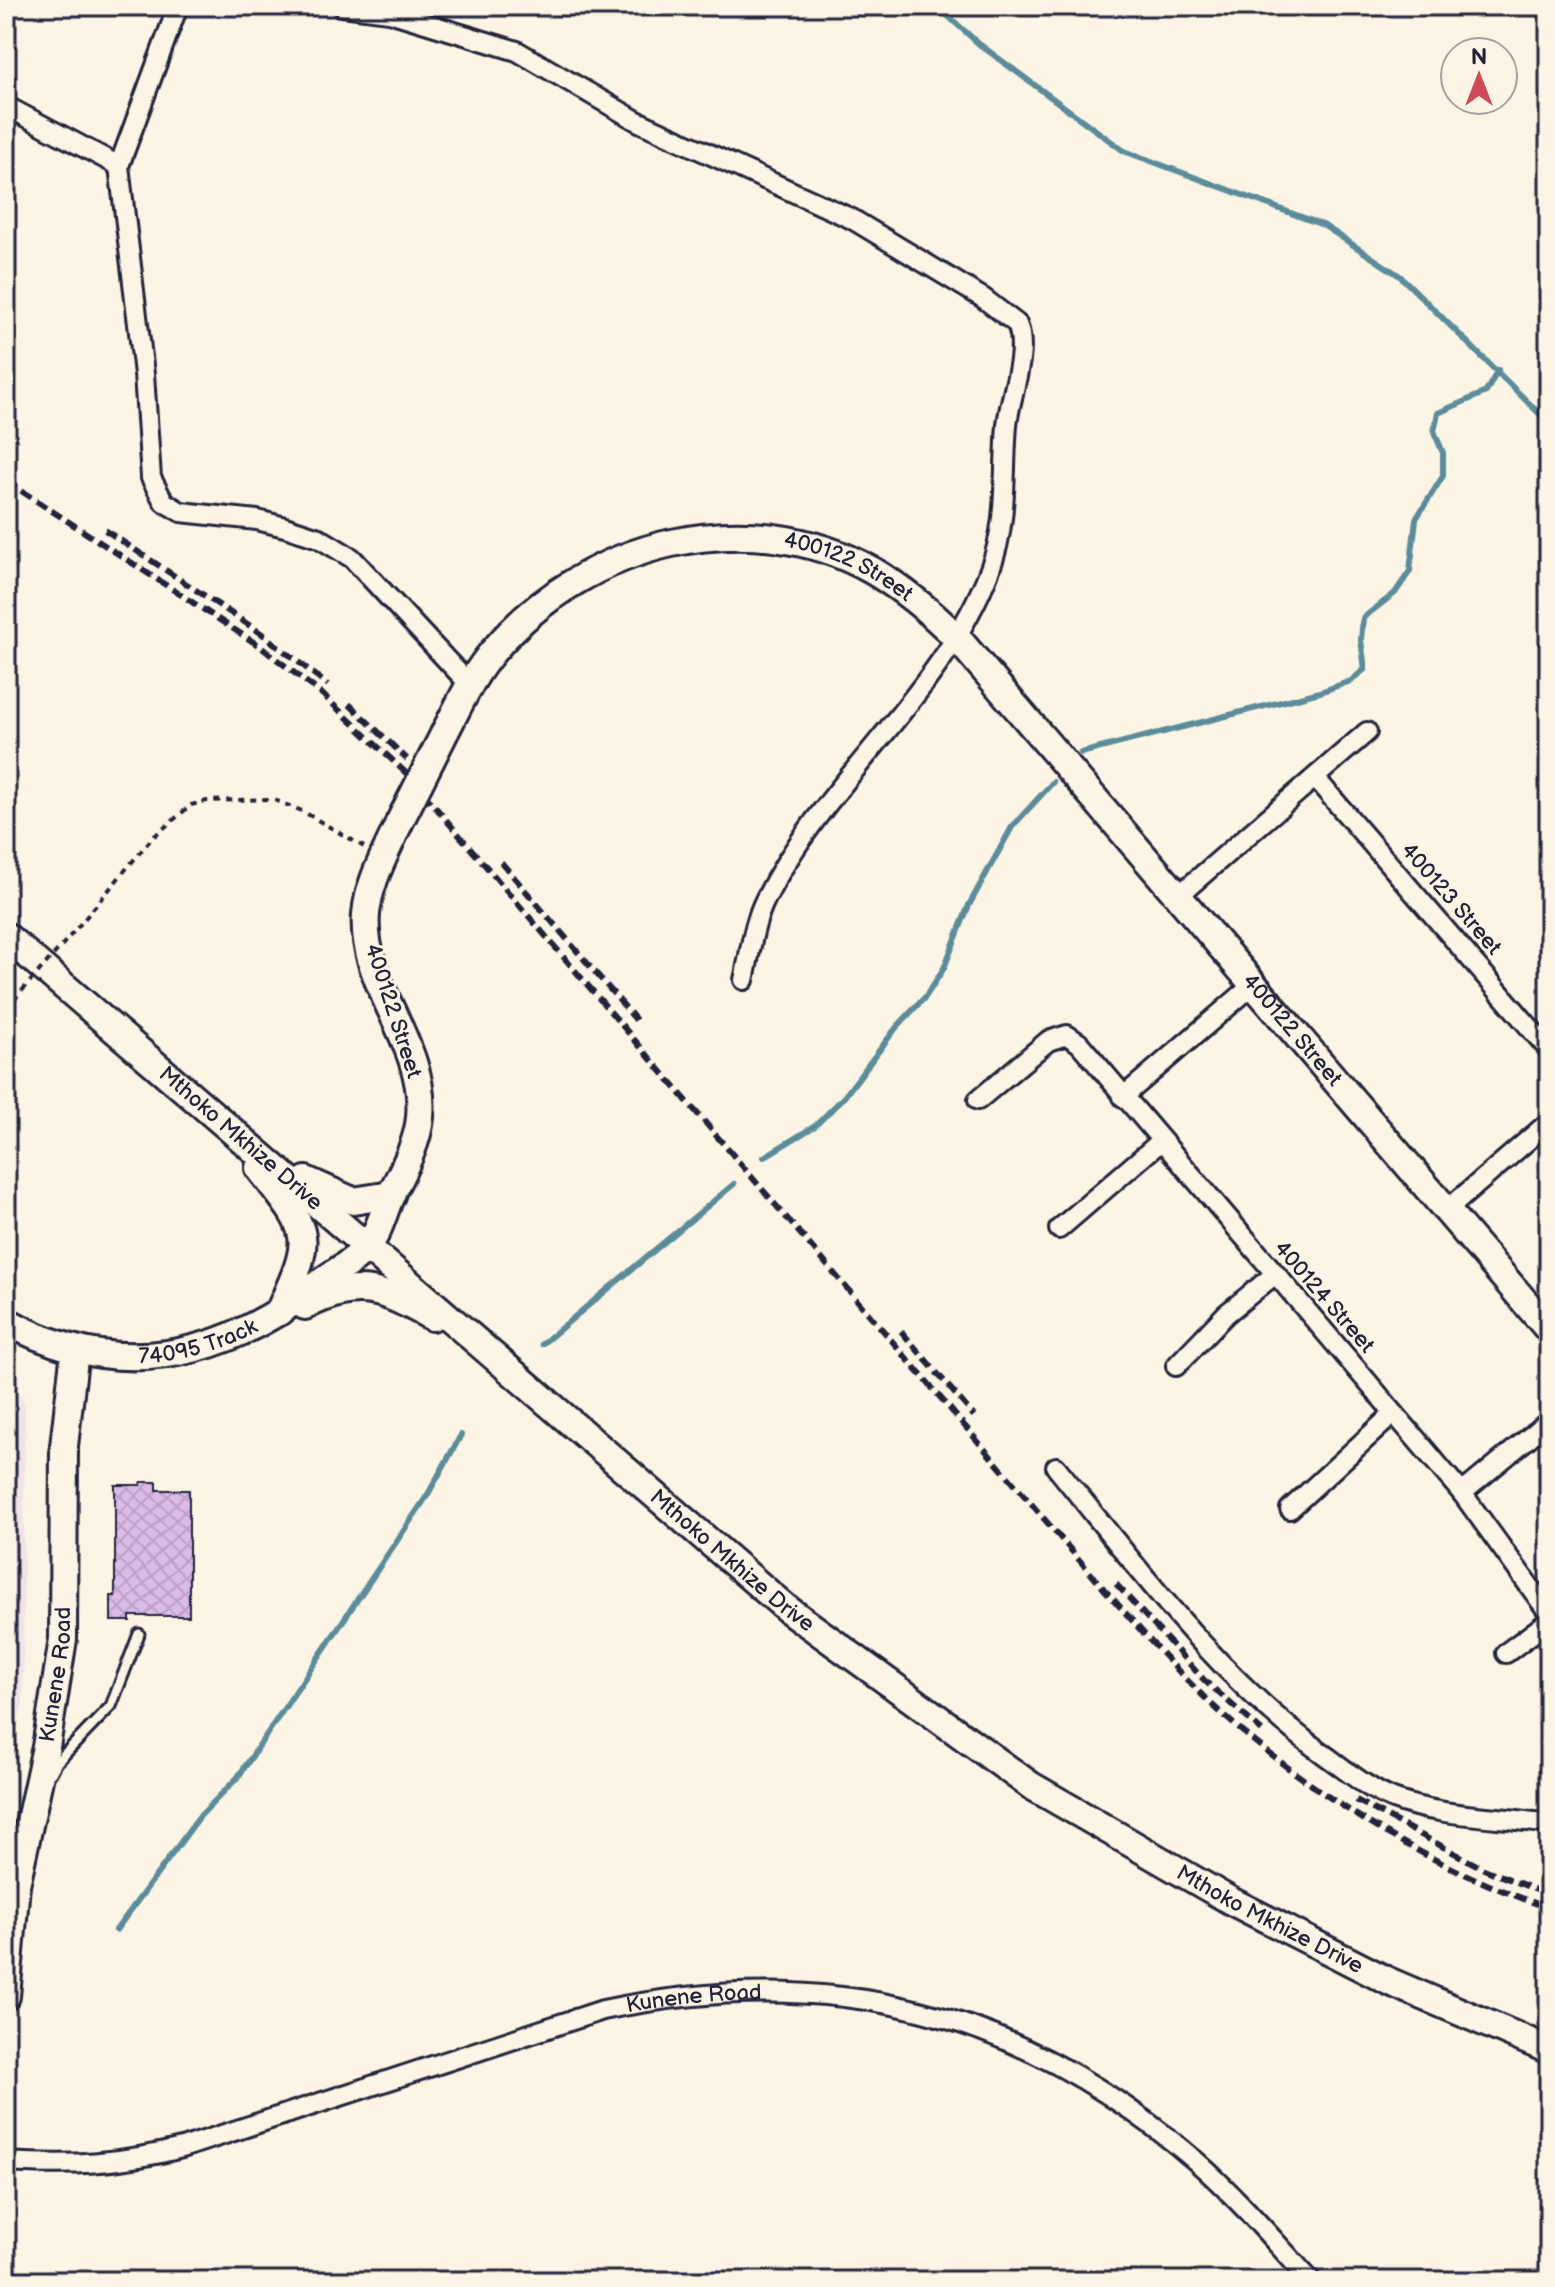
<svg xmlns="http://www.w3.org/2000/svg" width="1555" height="2287" font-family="'Balsamiq Sans',sans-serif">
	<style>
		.built { fill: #f2e4e6 }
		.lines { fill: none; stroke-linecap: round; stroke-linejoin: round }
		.stream { stroke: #5c8c9b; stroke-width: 6 }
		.building { fill: url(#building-cross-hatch); stroke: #22223b; stroke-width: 2 }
		.lane-casing { stroke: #22223b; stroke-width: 15 }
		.street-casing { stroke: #22223b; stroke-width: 24 }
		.secondary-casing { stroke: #22223b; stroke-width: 32 }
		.path { stroke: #22223b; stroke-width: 4; stroke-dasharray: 6 6; stroke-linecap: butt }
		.lane { stroke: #fcf5e5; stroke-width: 9 }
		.street { stroke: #fcf5e5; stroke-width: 18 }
		.secondary { stroke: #fcf5e5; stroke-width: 26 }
		.rail { stroke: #22223b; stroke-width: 6; stroke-dasharray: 12 6; stroke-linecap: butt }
		.secondary-bridge-casing { stroke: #22223b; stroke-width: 32; stroke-linecap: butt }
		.path-bridge { stroke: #22223b; stroke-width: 4; stroke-dasharray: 6 6; stroke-linecap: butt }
		.secondary-bridge { stroke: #fcf5e5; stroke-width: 26 }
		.labels { text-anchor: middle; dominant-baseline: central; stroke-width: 6; stroke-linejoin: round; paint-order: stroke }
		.street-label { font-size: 22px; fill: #22223b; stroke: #fcf5e5 }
	</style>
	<defs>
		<pattern id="building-cross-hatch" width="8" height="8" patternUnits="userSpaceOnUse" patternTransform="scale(2)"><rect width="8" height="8" fill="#dbbbe8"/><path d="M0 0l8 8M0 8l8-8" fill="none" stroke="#bca0c8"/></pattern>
	</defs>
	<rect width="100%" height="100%" fill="#fcf5e5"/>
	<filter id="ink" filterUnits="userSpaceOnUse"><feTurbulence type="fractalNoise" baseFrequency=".0125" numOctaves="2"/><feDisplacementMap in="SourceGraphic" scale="16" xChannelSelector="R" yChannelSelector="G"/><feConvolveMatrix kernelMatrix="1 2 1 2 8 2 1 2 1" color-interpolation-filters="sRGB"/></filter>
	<g filter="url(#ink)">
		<polygon class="built" points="6,1374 25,1404 23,1702 6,1772"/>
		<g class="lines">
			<g class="stream">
				<polyline points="937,6 979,44 1124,151 1323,225 1400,276 1549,423"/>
				<polyline points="1081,753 1320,692 1351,681 1365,669 1361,640 1363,618 1395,593 1410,571 1416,519 1443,476 1443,453 1434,431 1438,413 1486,392 1498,370"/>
				<polyline points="764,1157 815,1126 844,1097 896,1028 926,996 944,968 969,905 1012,827 1053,782"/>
				<polyline points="542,1344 734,1184"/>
				<polyline points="116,1930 200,1816 238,1777 427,1496 461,1435"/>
			</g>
		</g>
		<polygon class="building" points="141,1482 157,1482 157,1490 189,1490 189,1616 130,1616 130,1621 111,1621 111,1596 115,1596 115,1485 141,1485"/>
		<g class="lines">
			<g class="lane-casing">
				<polyline id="lane" points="51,1773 57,1762 111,1706 139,1634"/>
			</g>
			<g class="street-casing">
				<g id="street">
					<polyline points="178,6 119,166 144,374 151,478 164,502 181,512 257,520 285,527 319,538 352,558 469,684"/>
					<path d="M342 6 389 12 517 51 637 121 852 219 983 298 1017 324C1029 353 1010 394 1007 425 1003 473 1008 523 990 569 943 694 826 779 766 898 753 923 750 954 744 980"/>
					<polyline points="6,106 119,166"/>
					<polyline points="1316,779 1549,1050"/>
					<polyline points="1178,896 1367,732"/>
					<polyline points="1123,1097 1253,985"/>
					<polyline points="978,1100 1048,1041 1067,1035 1079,1043 1462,1493 1549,1613"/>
					<polyline points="1447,1210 1549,1122"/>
					<polyline points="1059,1229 1160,1142"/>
					<polyline points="1176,1366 1226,1314 1274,1275"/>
					<path d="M1056 1467C1140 1570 1217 1677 1326 1756 1347 1771 1368 1789 1393 1799 1440 1817 1499 1816 1549 1824"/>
					<polyline points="1462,1493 1549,1421"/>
					<polyline points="1290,1509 1393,1414"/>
					<polyline points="1506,1653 1549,1621"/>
					<path id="s1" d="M6 2162C70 2166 119 2164 182 2148L603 2010C831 1963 1020 2009 1197 2162 1238 2198 1274 2241 1311 2281"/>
				</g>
			</g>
			<g class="secondary-casing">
				<g id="secondary">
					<path id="s2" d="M445 732C460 703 473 674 495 649 585 543 747 499 873 571 905 590 932 613 958 639L1549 1330"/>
					<path id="s3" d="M6 936 786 1608 1030 1785 1231 1901 1388 1981 1549 2050"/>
					<path d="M259 1168C312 1235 314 1234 279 1312"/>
					<polyline points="306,1180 353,1201 391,1195"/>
					<path d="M305 1306C360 1278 382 1290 432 1317"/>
					<path id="s4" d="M6 1321C116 1382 219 1360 316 1286 331 1274 356 1261 368 1246 380 1231 385 1207 393 1190 404 1168 418 1142 420 1117 427 1043 360 986 366 914 369 881 386 853 399 823"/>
					<path id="s5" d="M6 1996 16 1885 46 1747 63 1639 64 1446 75 1350"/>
				</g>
			</g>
			<polyline class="path" points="77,928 152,838 191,805 207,801 272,799 302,811 364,847"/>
			<use href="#lane" class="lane"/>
			<use href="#street" class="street"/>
			<use href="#secondary" class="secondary"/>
			<g class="rail">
				<path d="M6 481 258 645 322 694 407 774 1105 1590C1147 1637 1188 1685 1236 1726 1327 1804 1435 1869 1549 1908"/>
				<polyline points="105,530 261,633 328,685"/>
				<polyline points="349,704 407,759"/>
				<polyline points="501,862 636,1020"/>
				<polyline points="901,1331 974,1416"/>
				<polyline points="1116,1584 1205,1681 1262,1731"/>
				<polyline points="1356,1800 1484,1869 1549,1895"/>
			</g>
			<g class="secondary-bridge-casing">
				<polyline id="secondary-bridge" points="399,823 445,732"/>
			</g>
			<polyline class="path-bridge" points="6,1009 77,928"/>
			<use href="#secondary-bridge" class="secondary-bridge"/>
		</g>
	</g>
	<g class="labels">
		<g class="street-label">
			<text stroke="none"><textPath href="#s2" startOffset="490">400122 Street</textPath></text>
			<text transform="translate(1451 899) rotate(49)">400123 Street</text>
			<text transform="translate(393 1011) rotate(72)">400122 Street</text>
			<text stroke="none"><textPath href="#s2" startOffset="1138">400122 Street</textPath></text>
			<text stroke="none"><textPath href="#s3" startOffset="310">Mthoko Mkhize Drive</textPath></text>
			<text transform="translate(1324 1297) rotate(49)">400124 Street</text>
			<text stroke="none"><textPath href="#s4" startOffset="200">74095 Track</textPath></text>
			<text stroke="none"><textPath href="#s3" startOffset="958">Mthoko Mkhize Drive</textPath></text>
			<text stroke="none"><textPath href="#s5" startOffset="326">Kunene Road</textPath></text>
			<text stroke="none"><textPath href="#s3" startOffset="1606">Mthoko Mkhize Drive</textPath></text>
			<text stroke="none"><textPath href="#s1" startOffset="712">Kunene Road</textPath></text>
		</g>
	</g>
	<rect width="1555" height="2287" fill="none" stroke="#fcf5e5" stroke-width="32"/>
	<rect x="16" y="16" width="1523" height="2255" fill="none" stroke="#22223b" stroke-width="3" filter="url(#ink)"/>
	<g transform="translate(1479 76)"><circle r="38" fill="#fcf5e5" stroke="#a5a1a1" stroke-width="2"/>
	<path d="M0-6L14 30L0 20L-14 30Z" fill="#d1495b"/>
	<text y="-12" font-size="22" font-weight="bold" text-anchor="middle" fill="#22223b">N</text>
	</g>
</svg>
